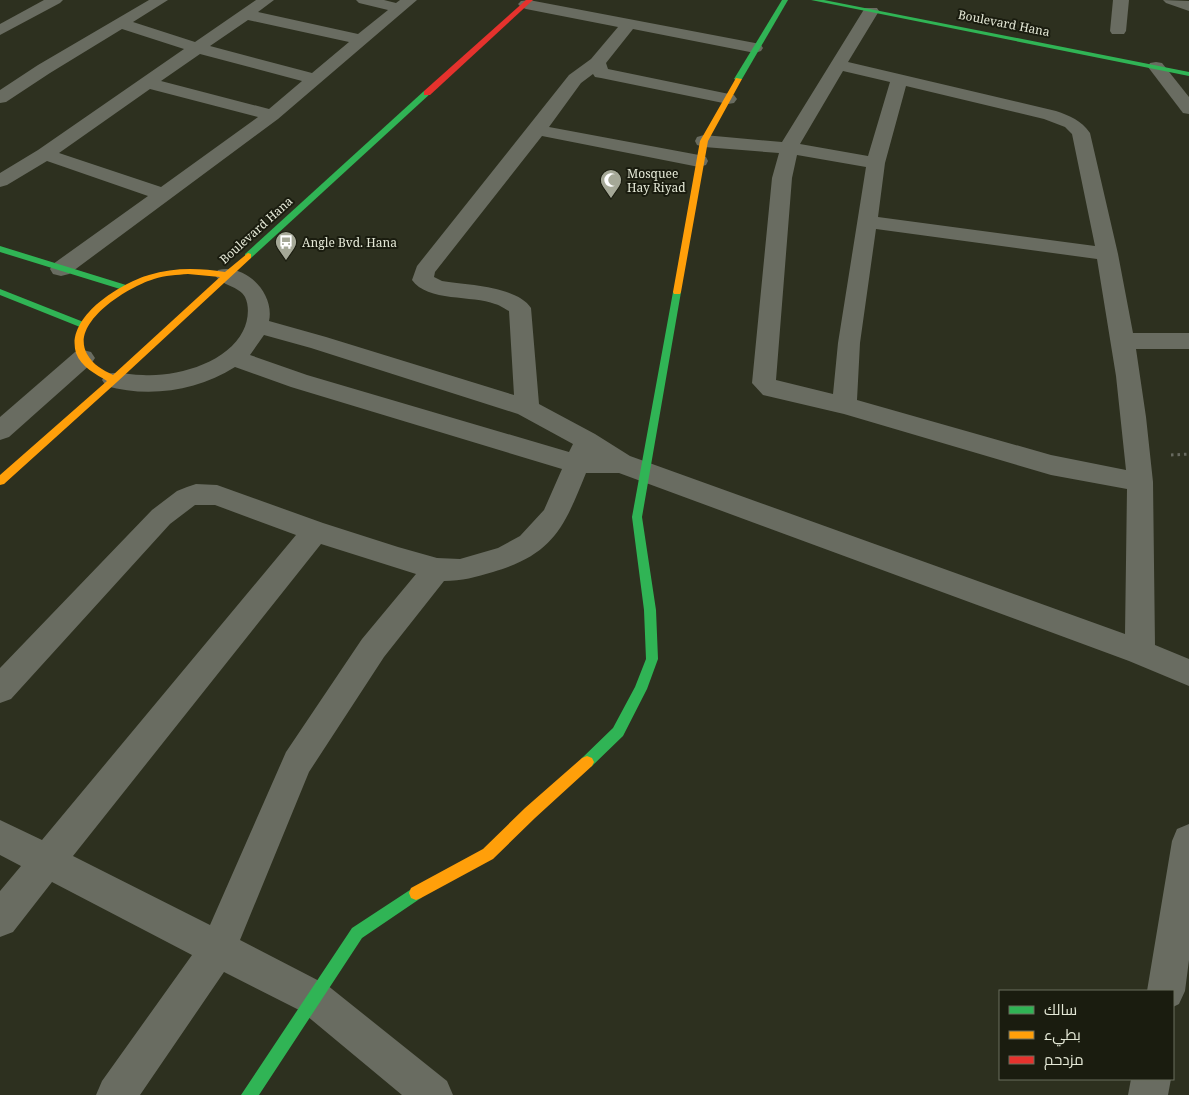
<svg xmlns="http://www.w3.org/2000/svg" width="1189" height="1095" font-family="'Noto Serif',Cairo,serif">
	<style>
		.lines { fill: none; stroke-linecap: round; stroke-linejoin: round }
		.path { stroke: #686a60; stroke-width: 3; stroke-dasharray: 2.5 4; stroke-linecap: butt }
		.street { fill: #696c61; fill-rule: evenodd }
		.fast { fill: #30b455; fill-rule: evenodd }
		.slow { fill: #ff9f0a; fill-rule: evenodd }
		.jam { fill: #e5322d; fill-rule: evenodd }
		.labels { text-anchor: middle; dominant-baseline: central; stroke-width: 4; stroke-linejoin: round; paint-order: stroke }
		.far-street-label { font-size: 12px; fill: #e5e9d7; stroke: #1a1c0f }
		.far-poi-label { font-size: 12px; fill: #e5e9d7; stroke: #1a1c0f; text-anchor: start }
	</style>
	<rect width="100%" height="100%" fill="#2d301f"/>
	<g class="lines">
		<polyline class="path" points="1171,455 1189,454"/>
		<g class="street">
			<polygon points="44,0 63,0 60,3 0,35 0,24"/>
			<path d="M149 0H168L133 22 195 42 256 0H274L258 12 358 34 388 10 359 3 356 0H384L396 3 400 0H417L278 119 69 274 61 276 53 274 50 269 53 264 148 196 47 161 7 185 0 187V173L38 150 184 49 122 29 50 73 6 102 0 103V90L38 65ZM248 20 349 42 312 73 210 46ZM200 54 302 81 269 109 161 81ZM150 89 258 117 161 187 59 153Z"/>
			<path d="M529 0 755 43 761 45 763 48 761 51 755 53 633 29 606 63 608 69 734 95 737 99 734 103 728 104 601 78 595 77 593 74 581 83 549 127 699 155 706 157 708 161 706 165 699 167 542 136 435 272 434 277 442 281C466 285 517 286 531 308L539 404 595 434 630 456 1125 634 1127 489 1051 475 844 414 763 395 752 383 772 178 779 153 704 147 697 145 695 141 697 137 704 135 782 142 863 11 865 8H877L879 11 848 62 1056 111C1070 116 1081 120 1090 133L1118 254 1133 333H1189V349H1136L1146 417 1153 482 1155 645 1189 659V686L1129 661 619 473H586C564 527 554 554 493 572 476 577 462 581 444 581L384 657 309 772 240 940 327 985 447 1081 453 1095H402L301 1011 224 972 140 1095H96L102 1081 192 955 52 882 13 932 0 937V891L21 866 0 855V820L42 840 296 535 215 505H195L170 524 11 699 0 703V668L152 510 177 491 187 487 196 484 217 485 323 523 398 547 437 558 460 559 498 548 520 536 544 510 562 469 291 387 235 367C197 391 149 398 106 386L102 380 106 374C118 371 130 375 143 375 177 377 227 363 243 331 248 322 250 307 245 297 239 286 222 286 215 275L218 270C246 263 275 294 269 321L326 337 514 395 509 311C505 309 500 305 495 304 473 295 427 302 412 280L417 266 569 75 591 59 618 27 526 9 521 7 518 4 521 1ZM843 71 890 82 868 156 800 144ZM906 86 1044 119 1065 127 1072 134 1095 246 878 217 885 163ZM797 155 866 167 838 343 833 394 776 380 792 178ZM876 229 1097 259 1116 376 1126 470 1051 455 857 400 860 343ZM264 335 311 348 518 414 573 444 569 452 307 375 250 355ZM321 544 416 574 362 639 286 752 210 925 73 856Z"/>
			<polygon points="1113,0 1129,0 1126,31 1124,34 1112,34 1110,31"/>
			<polygon points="1163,0 1189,1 1189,11 1166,3"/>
			<polygon points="1156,62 1162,63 1189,97 1189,114 1183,113 1148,67 1150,63"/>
			<polygon points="83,350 91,352 95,358 91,364 9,437 0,440 0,417 75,352"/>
			<polygon points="1189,824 1189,960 1185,991 1179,1004 1173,1007 1173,991 1147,991 1172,841 1177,829"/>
			<polygon points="1131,1079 1171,1079 1168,1095 1128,1095"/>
		</g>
		<g class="fast">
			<polygon points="782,0 788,0 742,79 736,80 734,79"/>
			<polygon points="811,0 824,0 1189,72 1189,76"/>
			<polygon points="424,91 431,93 251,258 245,258 245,254"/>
			<polygon points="0,246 126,285 127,287 123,290 120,289 0,252"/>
			<polygon points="0,289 86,323 88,325 86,327 80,327 0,295"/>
			<polygon points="677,289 681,292 642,517 656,610 658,659 647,689 623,736 592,766 587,768 582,766 580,762 582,758 613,728 635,687 646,659 644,610 632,517 673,292"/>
			<polygon points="416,886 421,888 423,893 421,898 362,938 259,1095 241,1095 352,928"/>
		</g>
		<g class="slow">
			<polygon points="736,78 742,79 708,141 681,292 680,294 674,294 673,292 700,141"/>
			<path d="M248 253 251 254V258L117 382 4 484 0 485V475L107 381C96 374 81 367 76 353 65 317 121 283 149 275 174 267 200 268 225 272ZM188 274 220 277 113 375C103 370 93 365 87 354 69 322 130 286 154 279 165 275 177 275 188 274Z"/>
			<polygon points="587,756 592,758 594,762 592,766 535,818 493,859 421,898 416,900 411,898 409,893 411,888 483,849 525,808 582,758"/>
		</g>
		<polygon class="jam" points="526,0 533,0 430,95 424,95 424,91"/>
	</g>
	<defs>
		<g id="mosque-pin" transform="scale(1.125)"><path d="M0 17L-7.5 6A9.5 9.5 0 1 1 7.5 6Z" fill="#a5a897" stroke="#1a1c0f"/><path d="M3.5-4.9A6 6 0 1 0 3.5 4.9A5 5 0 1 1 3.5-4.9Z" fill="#fff"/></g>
		<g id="bus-pin" transform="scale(1.125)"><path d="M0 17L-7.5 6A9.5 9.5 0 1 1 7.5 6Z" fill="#a5a897" stroke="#1a1c0f"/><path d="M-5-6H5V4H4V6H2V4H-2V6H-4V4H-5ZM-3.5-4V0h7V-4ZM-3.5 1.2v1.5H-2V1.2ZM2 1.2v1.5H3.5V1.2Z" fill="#fff"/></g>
	</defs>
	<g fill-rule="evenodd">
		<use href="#mosque-pin" x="611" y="180"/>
		<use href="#bus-pin" x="286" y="242"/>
	</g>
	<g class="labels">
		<g class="far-street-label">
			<text transform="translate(1004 23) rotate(11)">Boulevard Hana</text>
			<text transform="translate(256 230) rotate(-42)">Boulevard Hana</text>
		</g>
		<g class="far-poi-label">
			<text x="627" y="173">Mosquee<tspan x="627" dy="14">Hay Riyad</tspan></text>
			<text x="302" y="242">Angle Bvd. Hana</text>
		</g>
	</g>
	<rect x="999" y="990" width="175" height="90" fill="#1a1c0f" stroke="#6b6e5f"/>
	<rect x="1009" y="1006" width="25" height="8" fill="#30b455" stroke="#6b6e5f"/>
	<text x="1044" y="1015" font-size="15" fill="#e5e9d7">سالك</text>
	<rect x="1009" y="1031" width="25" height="8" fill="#ff9f0a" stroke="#6b6e5f"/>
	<text x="1044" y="1040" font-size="15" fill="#e5e9d7">بطيء</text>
	<rect x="1009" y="1056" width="25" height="8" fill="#e5322d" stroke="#6b6e5f"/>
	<text x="1044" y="1065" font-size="15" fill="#e5e9d7">مزدحم</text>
</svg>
